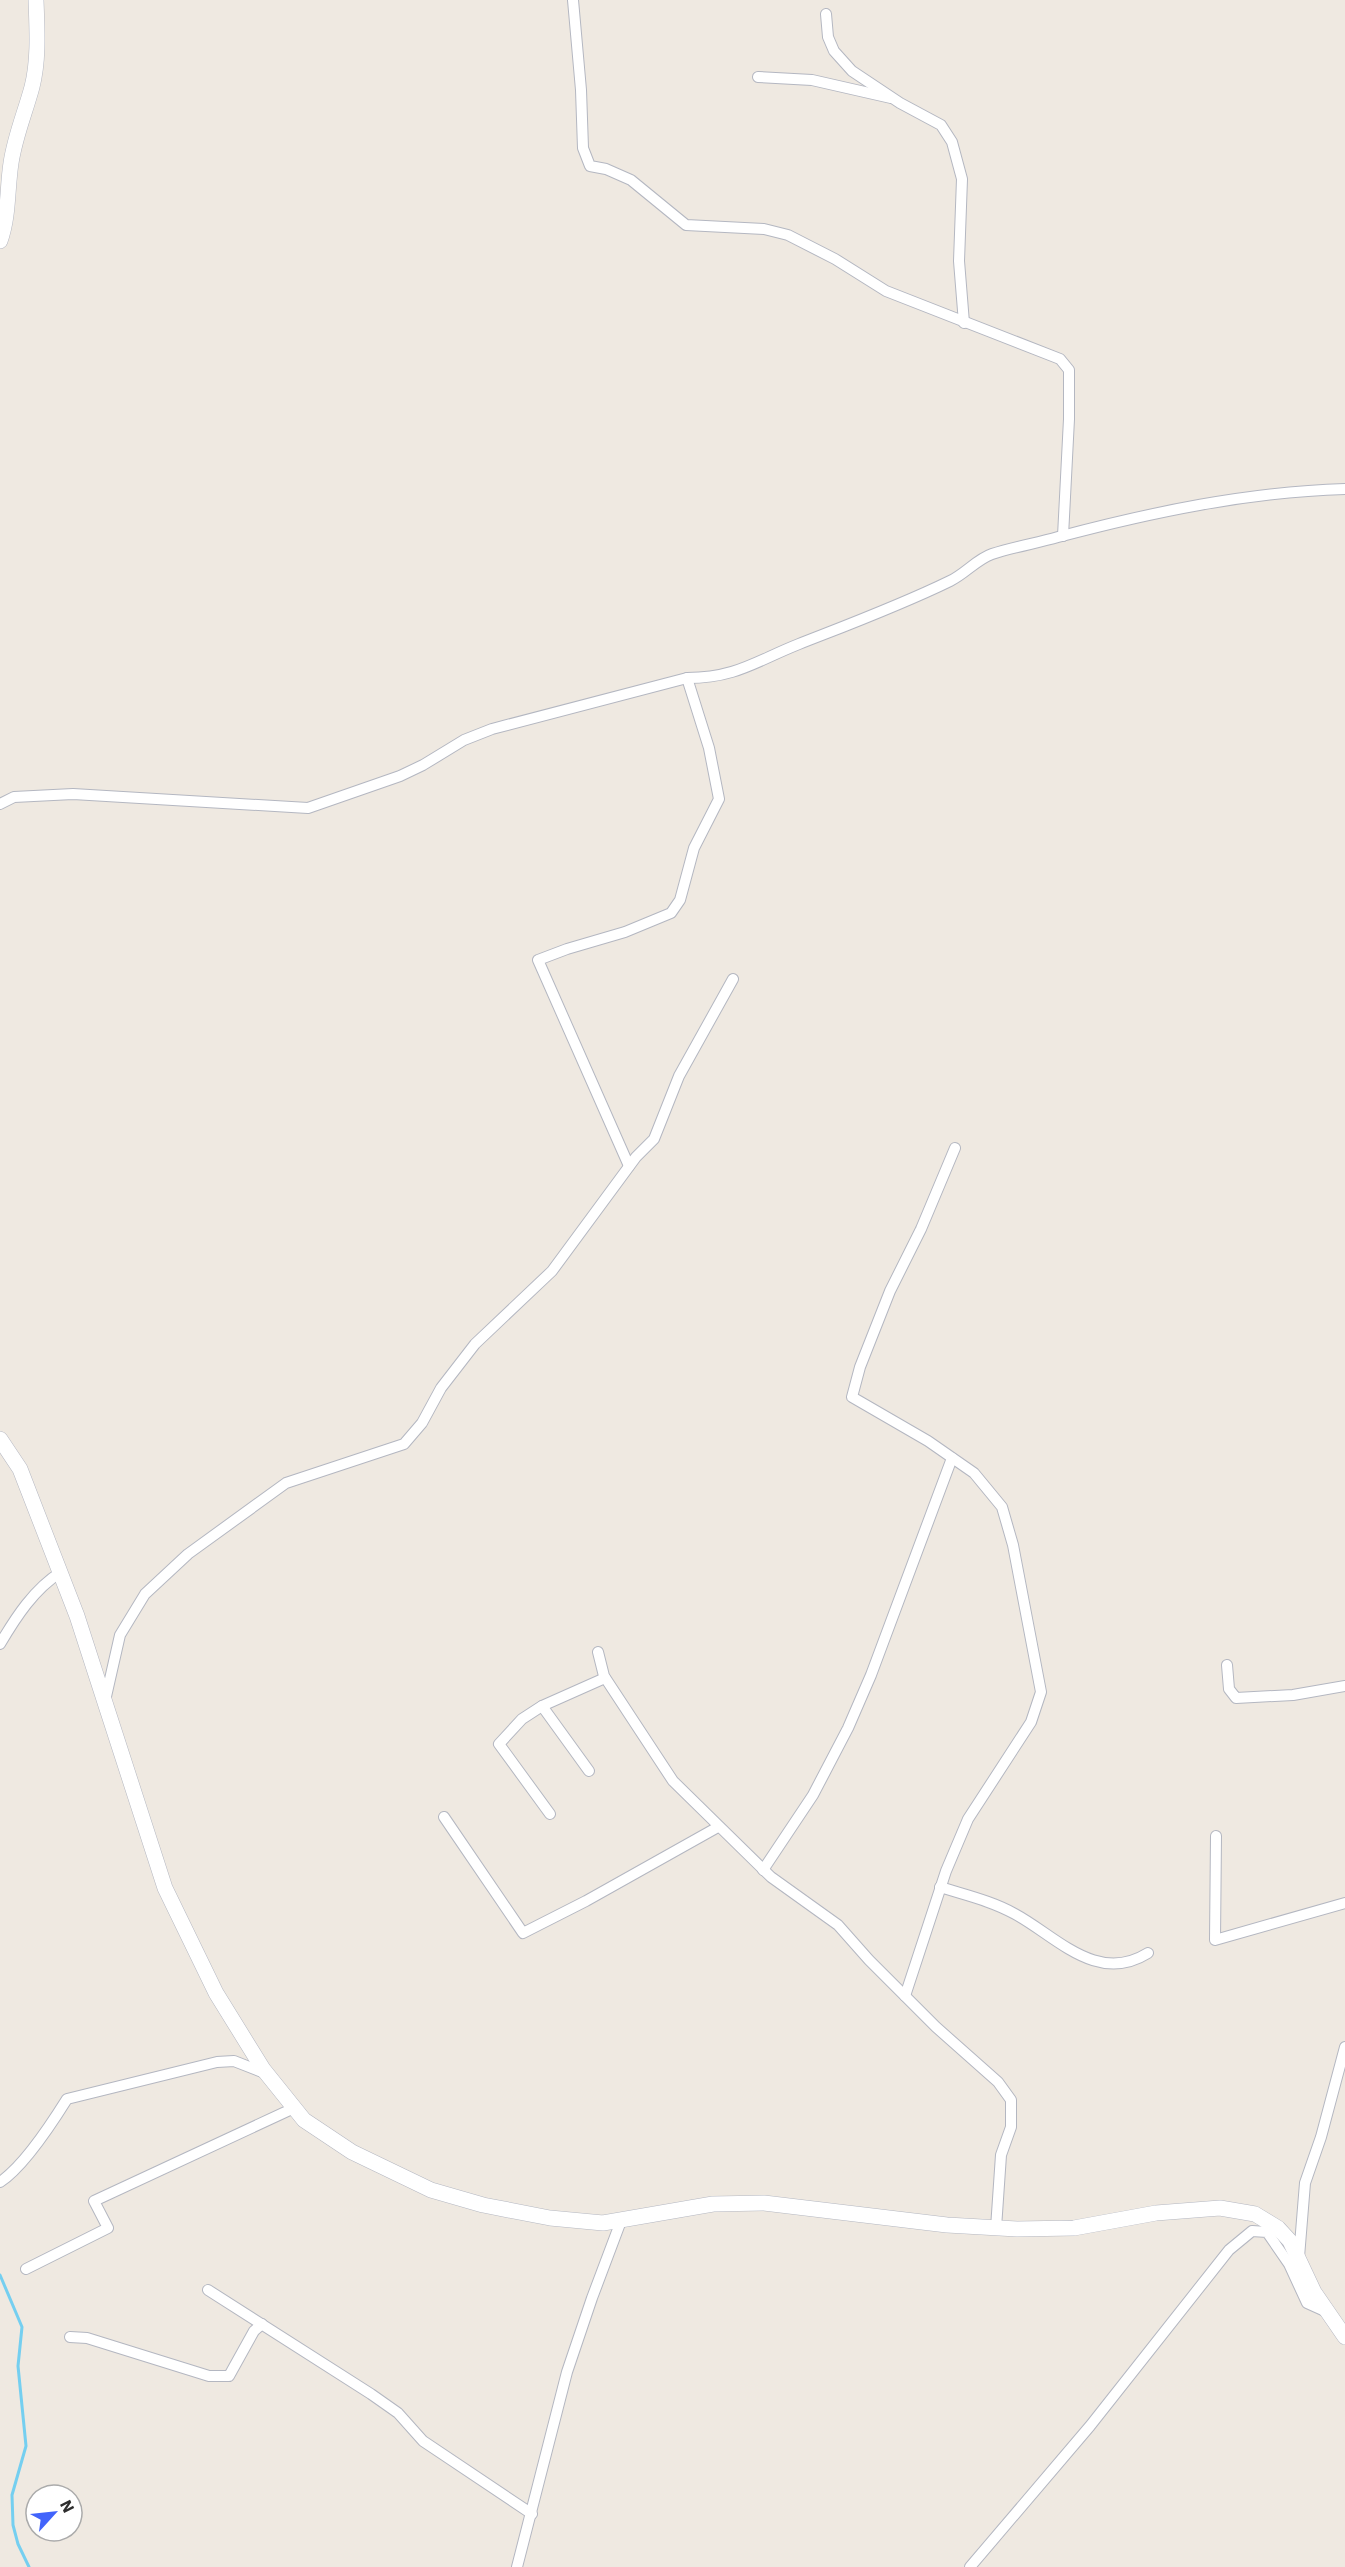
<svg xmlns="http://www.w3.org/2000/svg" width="1345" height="2567" font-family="'IBM Plex Sans',sans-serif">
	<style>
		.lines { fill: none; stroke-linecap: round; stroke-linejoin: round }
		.stream { stroke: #75cff0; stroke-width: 3 }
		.street-casing { stroke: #b4b7c1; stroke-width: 12 }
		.secondary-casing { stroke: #b4b7c1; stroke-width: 16 }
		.street { stroke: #fff; stroke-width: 10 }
		.secondary { stroke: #fff; stroke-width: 15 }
	</style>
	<rect width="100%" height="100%" fill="#efe9e1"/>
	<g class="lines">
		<polyline class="stream" points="0,2275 22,2327 18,2366 26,2446 12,2495 13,2525 18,2544 29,2567"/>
		<g class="street-casing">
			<g id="street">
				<polyline points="573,0 581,90 583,148 590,166 606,169 631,180 686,225 764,229 788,235 835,259 886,291 1060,359 1069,370 1069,419 1063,536"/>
				<polyline points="826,14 828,37 834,51 852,71 900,103 941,125 952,142 962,179 959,261 964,323"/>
				<polyline points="758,77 812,80 891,98"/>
				<path d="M0 804 14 797 73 794 308 808 400 776 423 765 464 740 492 729 687 678C736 678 756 661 799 644 850 624 901 605 950 581 965 574 977 559 992 554 1014 547 1037 543 1058 537 1152 512 1248 492 1345 489"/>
				<polyline points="629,1166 538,960 567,949 625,932 671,913 680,900 694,848 719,799 709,748 687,678"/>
				<path d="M0 1644C16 1617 34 1589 61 1572"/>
				<polyline points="598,1652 604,1676 673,1781 771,1877 838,1925 869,1960 936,2027 998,2082 1011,2100 1011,2127 1001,2155 996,2228"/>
				<polyline points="1227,1665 1229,1689 1236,1698 1293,1695 1345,1686"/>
				<polyline points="105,1701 120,1635 145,1594 188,1554 286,1483 404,1444 422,1423 441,1388 475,1344 552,1271 636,1157 654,1139 679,1076 733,979"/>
				<polyline points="542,1706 589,1771"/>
				<polyline points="550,1814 499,1744 522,1719 542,1706 605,1678"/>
				<polyline points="444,1817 523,1933 586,1901 718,1827"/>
				<polyline points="1216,1836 1215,1940 1345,1903"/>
				<polyline points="763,1870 813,1795 848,1728 871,1675 952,1458"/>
				<path d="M940 1887C965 1895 992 1901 1015 1914 1056 1936 1097 1985 1148 1953"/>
				<polyline points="905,1996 946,1871 968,1819 1031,1722 1041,1692 1013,1545 1002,1507 974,1473 928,1441 852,1397 860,1367 890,1291 921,1229 955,1148"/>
				<path d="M0 2182C23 2167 52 2123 67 2099L217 2062 234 2061 267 2074"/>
				<polyline points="1299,2257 1305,2183 1321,2137 1345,2047"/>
				<polyline points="26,2269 108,2228 94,2201 294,2108"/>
				<polyline points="208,2290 371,2394 398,2413 423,2441 532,2514"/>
				<polyline points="70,2337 87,2338 209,2376 229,2376 254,2331 262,2324"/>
				<polyline points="517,2567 567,2372 592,2298 621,2221"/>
				<polyline points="970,2567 1090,2426 1229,2250 1252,2231 1267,2232 1289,2264 1307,2303 1327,2312"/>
			</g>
		</g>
		<g class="secondary-casing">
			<g id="secondary">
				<path d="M0 241C9 216 7 189 11 163 15 136 25 113 32 87 39 59 37 29 36 0"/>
				<polyline points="0,1439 20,1469 77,1616 165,1888 216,1993 263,2069 304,2120 352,2152 431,2190 483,2205 550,2218 603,2223 713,2204 764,2203 947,2225 1017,2229 1074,2228 1156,2213 1220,2208 1255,2214 1278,2228 1290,2241 1314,2292 1345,2337"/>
			</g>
		</g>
		<use href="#street" class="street"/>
		<use href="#secondary" class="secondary"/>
	</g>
	<g transform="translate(54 2513) rotate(63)"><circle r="28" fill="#ffffff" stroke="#ababab" stroke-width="1.5"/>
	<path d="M0-4.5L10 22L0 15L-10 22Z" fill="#4264fb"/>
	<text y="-9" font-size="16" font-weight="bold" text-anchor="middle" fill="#2e2e2e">N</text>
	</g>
</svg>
